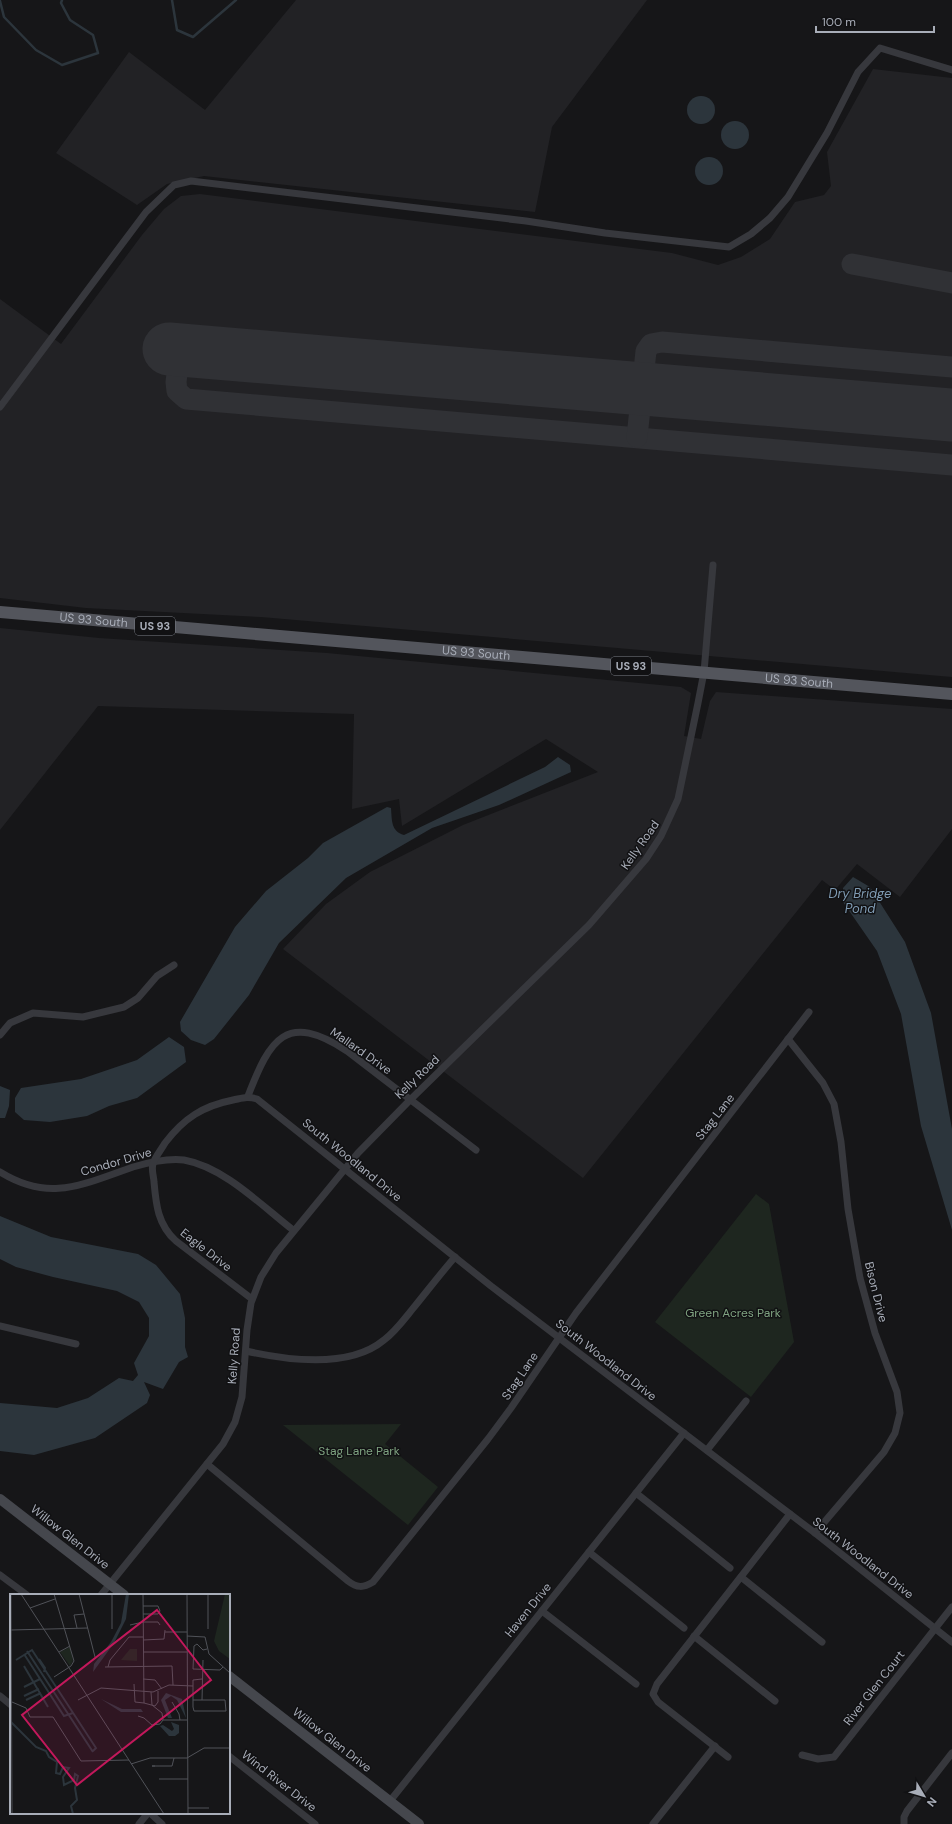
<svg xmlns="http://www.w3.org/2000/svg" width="952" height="1824" font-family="'DM Sans',sans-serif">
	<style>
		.built { fill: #222225 }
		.green { fill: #1e261f }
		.water { fill: #2c353c }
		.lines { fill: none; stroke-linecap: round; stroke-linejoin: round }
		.stream { stroke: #2c353c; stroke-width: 2.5 }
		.taxiway { stroke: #303135; stroke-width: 21 }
		.runway { stroke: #303135; stroke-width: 53 }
		.minor { stroke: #37383d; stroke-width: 7 }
		.secondary { stroke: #45474d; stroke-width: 10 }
		.primary { stroke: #53555c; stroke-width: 12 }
		.labels { text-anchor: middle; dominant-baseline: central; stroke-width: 3; stroke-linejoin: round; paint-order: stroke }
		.shield { fill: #111113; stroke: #7b7e86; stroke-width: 1 }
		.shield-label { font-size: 11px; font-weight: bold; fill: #a8adb8 }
		.street-label { font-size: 12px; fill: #a8adb8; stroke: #111113 }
		.park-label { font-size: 12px; fill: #7fa381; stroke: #111113 }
		.water-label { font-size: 13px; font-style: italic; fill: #7f9bb3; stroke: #111113 }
		.inset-river { fill: none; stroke: #2c353c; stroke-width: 2 }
		.inset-road { fill: none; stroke: #505258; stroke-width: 1 }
		.view { fill: #c2185b; fill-opacity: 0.15; stroke: #c2185b; stroke-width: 2 }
		.inset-edge { fill: none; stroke: #a8adb8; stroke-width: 2 }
	</style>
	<rect width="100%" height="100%" fill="#161618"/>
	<g class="built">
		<polygon points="296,0 647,0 552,127 535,212 204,176 167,184 137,205 56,153 129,52 205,110"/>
		<polygon points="873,69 952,78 952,677 261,617 86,608 0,598 0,299 61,344 142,235 164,209 181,196 200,194 672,253 718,265 741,257 770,239 795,202 824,195 831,186 827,152"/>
		<polygon points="0,628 99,638 327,653 681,687 691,693 684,736 701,739 710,701 716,692 952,709 952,829 900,897 857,864 835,890 822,880 583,1178 283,949 326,904 370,872 463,825 598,772 546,739 402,826 399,799 352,809 354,714 98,706 0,830"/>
	</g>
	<g class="green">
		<polygon points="756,1194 769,1204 794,1342 751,1397 655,1322"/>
		<polygon points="401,1424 385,1444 438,1487 408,1525 283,1425"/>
	</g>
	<g class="water">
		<circle cx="701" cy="110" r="14"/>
		<circle cx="735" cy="135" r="14"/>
		<circle cx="709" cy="171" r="14"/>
		<path d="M558 757 570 765 571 772 499 805 432 828 346 878 279 943 249 995 214 1039 205 1045 191 1040 181 1031 180 1022 235 927 266 891 308 858 323 843 387 807 391 808C392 821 391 831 404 835L545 767Z"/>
		<polygon points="853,877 870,887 905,942 931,1013 952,1129 952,1230 921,1126 901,1014 877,951 843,902 843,888"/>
		<polygon points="169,1037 184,1047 186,1062 137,1098 109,1106 87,1116 50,1122 24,1120 15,1112 15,1098 21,1088 81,1079 137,1060"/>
		<polygon points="0,1086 10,1090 9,1106 5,1118 0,1118"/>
		<polygon points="0,1216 51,1237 138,1254 156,1265 180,1294 185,1318 185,1347 188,1357 179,1362 163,1389 144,1382 150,1395 147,1403 95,1438 34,1455 0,1451 0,1403 57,1408 88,1398 119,1378 133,1381 138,1375 134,1363 149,1336 149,1318 139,1302 117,1291 53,1277 16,1267 0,1259"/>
	</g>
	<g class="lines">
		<g class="stream">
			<polyline points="172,0 177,30 193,37 236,0"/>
			<polyline points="0,1 4,17 36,50 62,65 98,53 93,35 70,20 61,3 62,0"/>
		</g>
		<g class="taxiway">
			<polyline points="852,264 952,283"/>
			<polyline points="180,350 176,382 177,391 186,399 952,465"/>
			<polyline points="637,437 646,351 651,344 662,342 952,367"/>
		</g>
		<polyline class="runway" points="169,349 952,415"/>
		<g class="minor">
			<polyline points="0,407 146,212 174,185 191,181 526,221 605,233 729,247 751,234 770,218 788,197 827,133 858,72 880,48 952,70"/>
			<polyline points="0,1035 10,1023 33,1013 83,1017 124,1007 138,998 157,976 174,965"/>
			<polyline points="788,1039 823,1083 834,1104 841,1142 848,1209 860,1278 875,1333 897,1392 900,1413 895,1433 884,1452 815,1533"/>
			<path d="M248 1096C270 1039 286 1011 347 1051L476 1150"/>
			<path d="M0 1172C50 1203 83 1184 133 1167 150 1162 167 1158 184 1160 224 1167 262 1206 293 1230"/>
			<path d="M252 1299 176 1241C158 1225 156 1205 154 1182 154 1177 151 1170 153 1164 155 1157 161 1150 165 1143 184 1118 203 1106 233 1100 243 1098 247 1096 257 1099L491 1286 815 1533 952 1642"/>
			<polyline points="0,1326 76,1344"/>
			<path d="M246 1351C286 1360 349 1369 384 1340 396 1331 405 1318 415 1306 428 1290 441 1273 455 1257"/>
			<polyline points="707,1450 746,1401"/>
			<path d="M207 1464 348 1581C357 1588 363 1588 373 1582L488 1439 511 1408 576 1313 809 1012"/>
			<polyline points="636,1493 730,1568"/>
			<polyline points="589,1552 684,1628"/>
			<polyline points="0,1575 27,1595"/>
			<polyline points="741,1577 822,1642"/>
			<polyline points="101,1595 223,1444 235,1422 242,1397 247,1330 251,1303 261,1277 276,1253 358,1153 410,1100 589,925 646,859 661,836 678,799 698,703 704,672 713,565"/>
			<polyline points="542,1611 636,1684"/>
			<polyline points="694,1636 775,1701"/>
			<polyline points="0,1696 11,1705"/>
			<polyline points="802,1755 818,1759 834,1757 952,1607"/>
			<polyline points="229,1756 315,1824"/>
			<polyline points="728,1757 658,1702 653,1694 657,1684 790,1514"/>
			<polyline points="390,1801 684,1433"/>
			<polyline points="150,1813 162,1824"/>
			<polyline points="139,1824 148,1813"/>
			<polyline points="653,1824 715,1746"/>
			<polyline points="904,1824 904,1817 907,1811 952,1753"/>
		</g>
		<g class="secondary">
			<polyline points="0,1499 124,1595"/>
			<polyline points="229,1676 419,1824"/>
		</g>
		<path class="primary" id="s1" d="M0 612 952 694"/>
	</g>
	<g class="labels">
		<g class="shield">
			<rect x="135" y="617" width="40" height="18" rx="3"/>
			<rect x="611" y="657" width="40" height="18" rx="3"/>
		</g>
		<g class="shield-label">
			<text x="155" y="626">US 93</text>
			<text x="631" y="666">US 93</text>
		</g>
		<g class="street-label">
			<text stroke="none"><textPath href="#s1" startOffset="94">US 93 South</textPath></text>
			<text stroke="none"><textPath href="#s1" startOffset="478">US 93 South</textPath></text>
			<text stroke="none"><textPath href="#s1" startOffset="802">US 93 South</textPath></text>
			<text transform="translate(640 845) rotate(-55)">Kelly Road</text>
			<text transform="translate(361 1051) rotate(35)">Mallard Drive</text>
			<text transform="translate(417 1077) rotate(-44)">Kelly Road</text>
			<text transform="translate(715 1117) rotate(-52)">Stag Lane</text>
			<text transform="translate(352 1160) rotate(39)">South Woodland Drive</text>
			<text transform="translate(116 1162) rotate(-16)">Condor Drive</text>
			<text transform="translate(206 1250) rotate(38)">Eagle Drive</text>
			<text transform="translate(876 1292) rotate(76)">Bison Drive</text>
			<text transform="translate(234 1356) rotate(-86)">Kelly Road</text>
			<text transform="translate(606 1360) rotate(38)">South Woodland Drive</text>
			<text transform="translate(520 1376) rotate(-56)">Stag Lane</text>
			<text transform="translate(70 1537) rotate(38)">Willow Glen Drive</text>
			<text transform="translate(863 1558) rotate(38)">South Woodland Drive</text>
			<text transform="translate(528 1610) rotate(-51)">Haven Drive</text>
			<text transform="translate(874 1688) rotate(-52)">River Glen Court</text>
			<text transform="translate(332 1740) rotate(38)">Willow Glen Drive</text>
			<text transform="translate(279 1781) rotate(38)">Wind River Drive</text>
		</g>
		<g class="park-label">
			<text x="733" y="1313">Green Acres Park</text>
			<text x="359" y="1451">Stag Lane Park</text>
		</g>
		<g class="water-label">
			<text x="860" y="893">Dry Bridge<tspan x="860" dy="15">Pond</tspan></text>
		</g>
	</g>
	<g transform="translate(10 1594)">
		<rect width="220" height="220" fill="#161618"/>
		<path d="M215 0H220V65L209 57 204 47ZM60 53 63 67 60 72 50 58ZM120 55H127V67L111 66Z" fill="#1e261f"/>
		<path d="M116 0H119L116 25 104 49 83 78 84 70 101 48 111 29ZM156 99 172 105 176 124 167 106 161 102 155 106 162 124H158L151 106ZM91 105 112 115H131L133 118H111ZM161 128 169 131V139L165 142H159L150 132 153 131 162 137 164 135Z" fill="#2c353c"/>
		<path class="inset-river" d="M17 57 83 158M14 60 54 122 63 119M29 65 35 74 34 78M6 66 22 56 86 154 83 157M14 72 38 113M14 93 30 85M14 102 29 95M16 106 31 99M0 127 26 153 36 157 39 163 47 168 46 179 50 180 53 173 59 174 53 183 54 191 64 186 65 180 68 182 65 194 67 206 61 212 63 220"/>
		<path class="inset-road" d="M1 0 2 220M11 0 154 220M44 0 64 67 61 72 44 83M69 0 85 63M102 0V35M133 0 134 109M177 0 178 220M198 0V35M133 12H148L150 17 148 20H133M20 14 45 5M120 31 133 28H148L150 31M67 34 64 21 74 20M1 36 78 34M155 38H177M177 42 195 43 199 60 220 79M133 46 154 45 155 36M197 55 193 56 187 50 184 52 183 75 210 76 213 73M49 58 60 52M133 58H177M95 73 162 72 163 91M98 73 100 66 119 43H133M133 85 145 86 152 95M124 90 125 108 134 109M141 98 142 111 152 119 153 126M68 106 91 94 143 98 159 91 183 92M183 106H215L216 117H184L183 113V86L192 85M192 106 193 66M2 108 16 114 20 123H43L71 167 119 166M162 108 169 120 170 126M134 109 145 112 148 108V97M128 122 134 124 142 131 150 130 153 126M153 126H177M121 170 140 164H177L194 154H220M145 172H142H162L164 164M149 185H178M178 214H199"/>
		<path class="view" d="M147 16 201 86 67 191 12 121Z"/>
		<rect width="220" height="220" class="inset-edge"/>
	</g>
	<g transform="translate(924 1796) rotate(128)" stroke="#111113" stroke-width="3" paint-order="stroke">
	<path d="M0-3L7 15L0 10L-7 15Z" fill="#a8adb8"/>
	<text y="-6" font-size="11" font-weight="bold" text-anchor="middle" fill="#a8adb8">N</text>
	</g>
	<path d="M816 26v6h118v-6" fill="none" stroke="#a8adb8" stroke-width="2"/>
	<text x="822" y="26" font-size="12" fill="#a8adb8" stroke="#111113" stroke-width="3" paint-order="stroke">100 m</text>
</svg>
